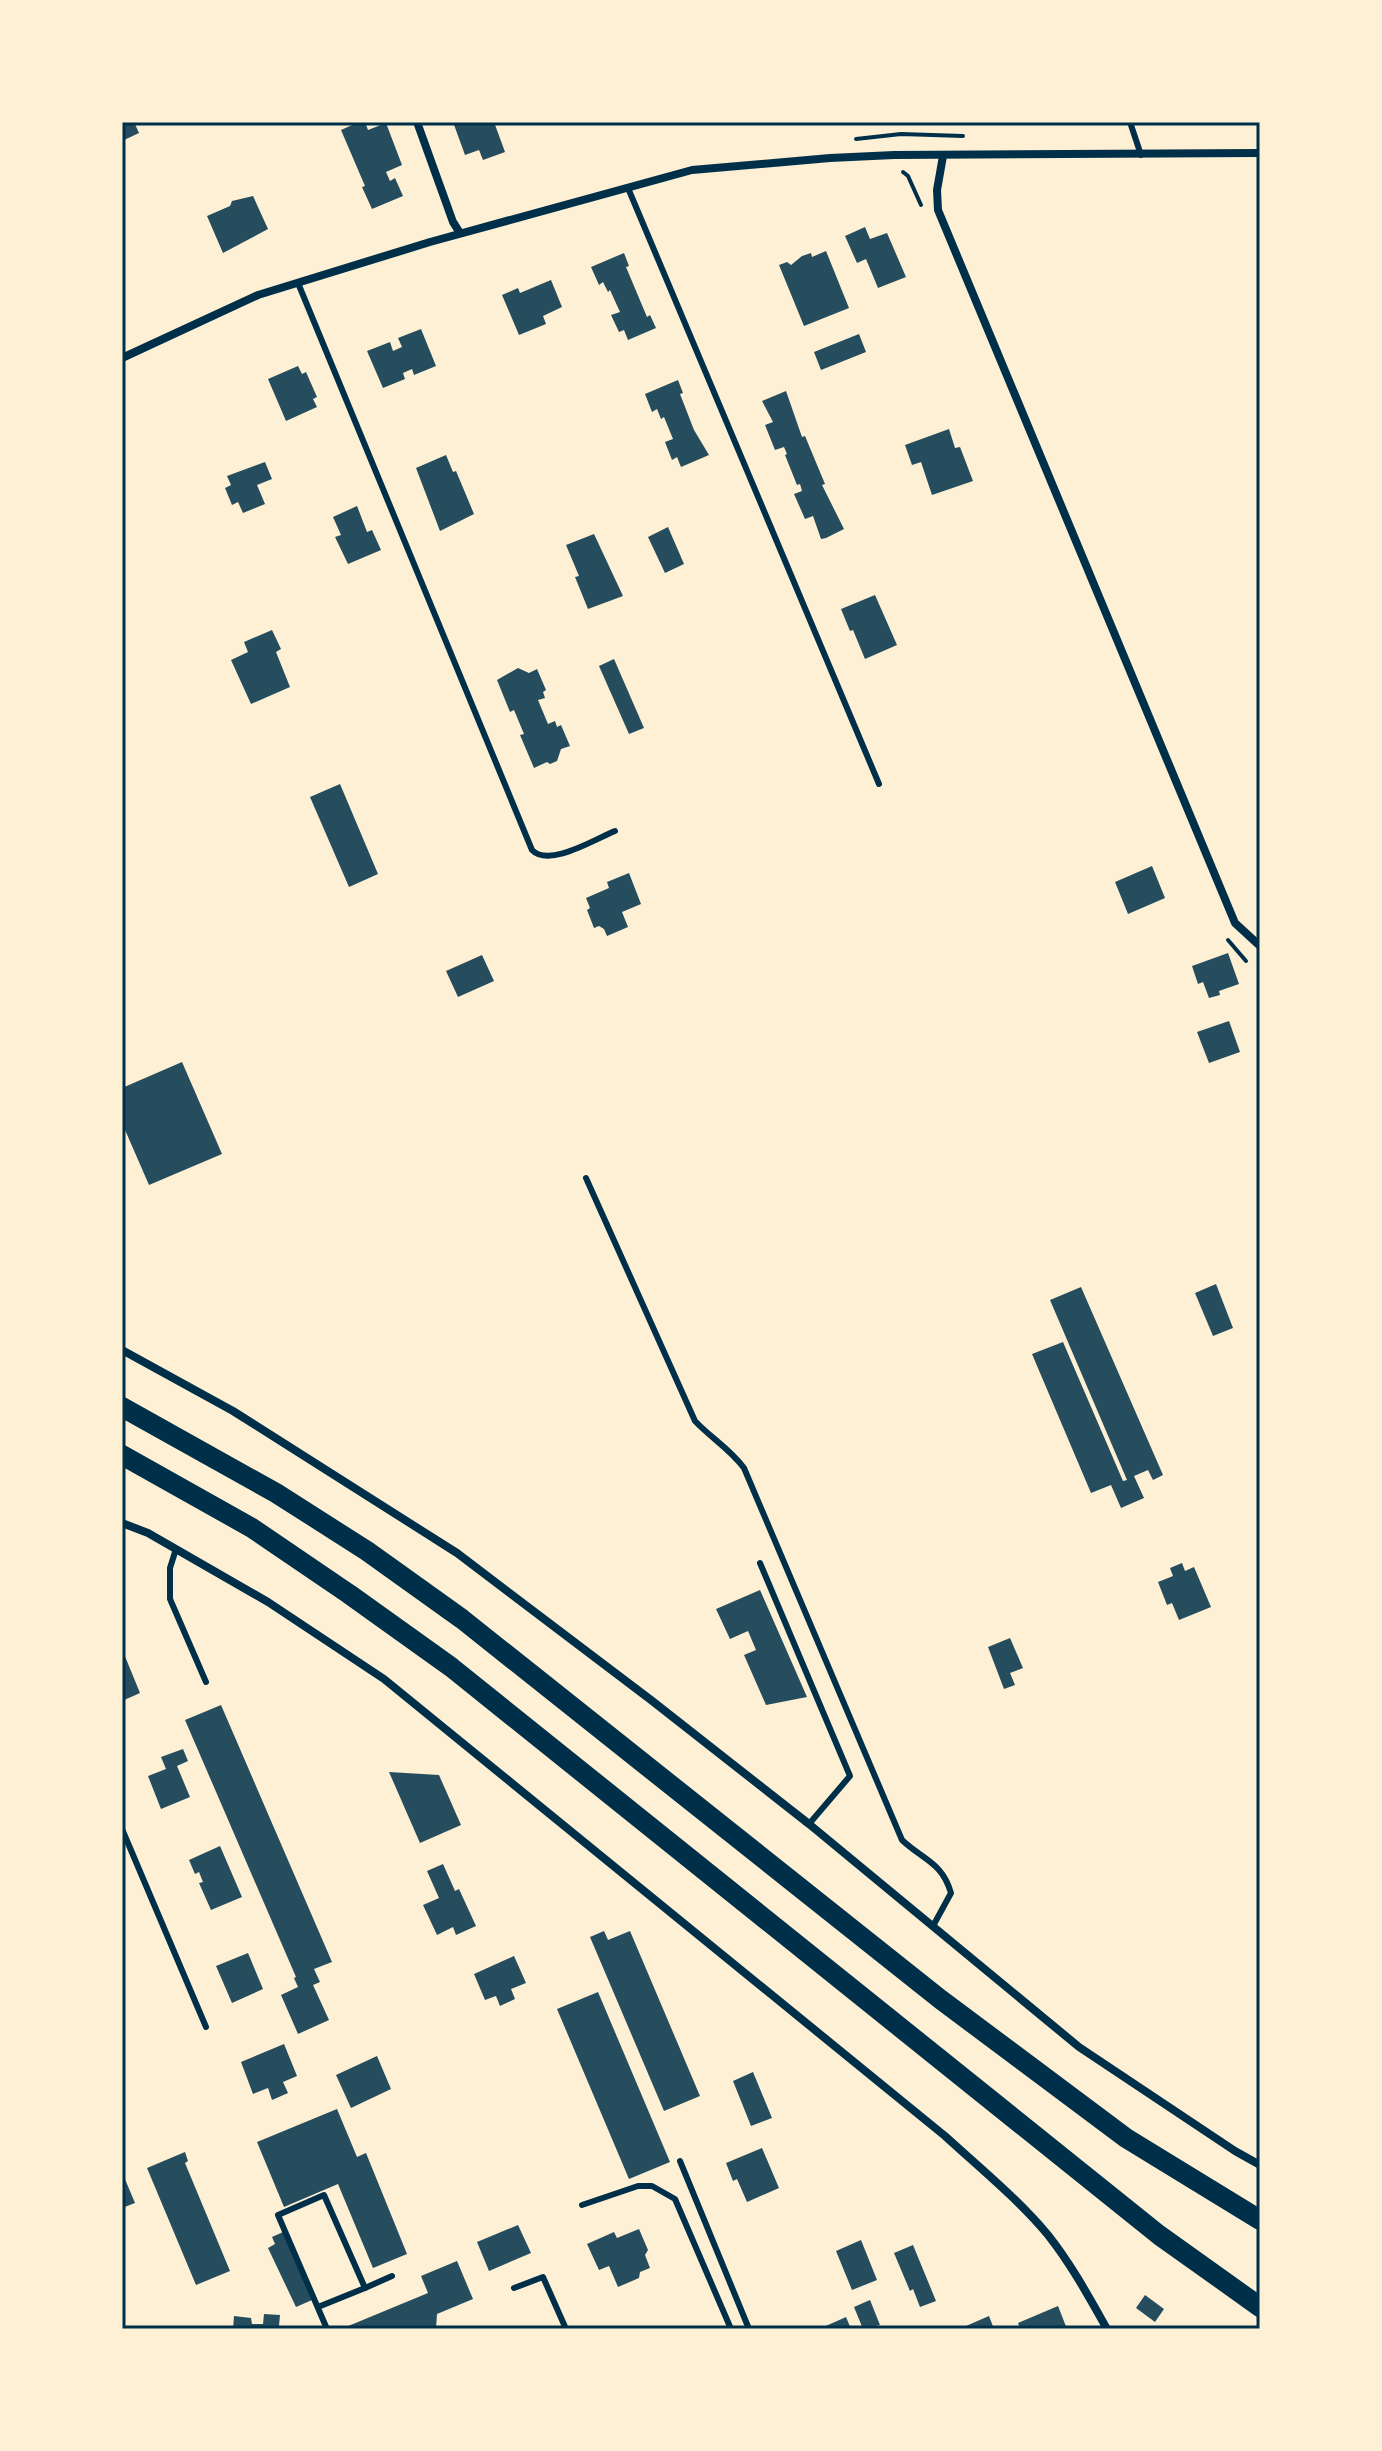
<svg xmlns="http://www.w3.org/2000/svg" width="1382" height="2451" font-family="'Source Serif 4',serif">
	<style>
		.building { fill: #264d5e }
		.lines { fill: none; stroke-linecap: round; stroke-linejoin: round }
		.path { stroke: #003049; stroke-width: 4 }
		.service { stroke: #003049; stroke-width: 6 }
		.minor { stroke: #003049; stroke-width: 8 }
		.primary { stroke: #003049; stroke-width: 20 }
		.neatline { fill: none; stroke: #003049; stroke-width: 3 }
	</style>
	<rect width="100%" height="100%" fill="#fdf0d5"/>
	<g class="building">
		<polygon points="122,122 134,122 139,133 122,141"/>
		<polygon points="359,122 365,122 368,130 386,123 402,165 386,172 390,181 395,178 403,196 372,209 362,187 365,186 341,130"/>
		<polygon points="453,122 494,122 505,152 483,160 479,150 465,155"/>
		<polygon points="253,196 268,229 223,253 207,216 230,206 232,201"/>
		<polygon points="865,227 870,239 887,233 906,277 878,288 866,259 857,263 845,236"/>
		<polygon points="826,251 849,308 804,326 779,265 787,262 791,265 802,256 811,253 812,257"/>
		<polygon points="624,253 629,266 626,267 647,317 650,315 656,328 628,340 624,330 619,332 611,315 620,312 610,290 608,292 603,282 599,285 591,267"/>
		<polygon points="551,280 562,307 543,316 546,324 519,335 502,295 518,288 520,293"/>
		<polygon points="421,329 436,366 414,375 412,369 403,373 405,379 383,388 367,351 390,342 393,351 402,347 398,338"/>
		<polygon points="859,334 866,352 821,370 814,352"/>
		<polygon points="298,366 302,374 306,372 317,397 313,399 317,407 286,421 268,379"/>
		<polygon points="678,380 683,393 680,394 694,430 709,455 681,467 677,457 672,460 665,442 673,439 664,417 661,419 657,409 652,412 645,394"/>
		<polygon points="786,391 802,437 805,436 825,484 822,485 844,529 826,538 821,539 813,516 805,519 794,494 802,491 800,484 797,485 785,455 787,454 784,447 775,450 765,425 773,422 762,401"/>
		<polygon points="949,429 955,448 960,447 973,481 932,495 921,462 912,465 905,445"/>
		<polygon points="446,455 453,472 456,471 474,514 440,531 416,468"/>
		<polygon points="265,462 272,479 257,485 265,504 243,513 238,502 232,505 225,488 231,485 227,476"/>
		<polygon points="357,506 367,532 372,530 381,550 348,564 335,537 341,535 333,517"/>
		<polygon points="668,527 684,564 665,573 648,537"/>
		<polygon points="594,534 623,596 588,609 575,577 579,576 566,545"/>
		<polygon points="875,595 897,645 865,659 853,630 850,631 841,609"/>
		<polygon points="272,630 281,649 276,652 290,687 251,704 231,660 248,652 244,642"/>
		<polygon points="614,659 644,728 629,734 599,666"/>
		<polygon points="518,668 529,673 537,669 546,690 543,692 545,698 538,700 548,724 555,721 557,727 561,725 570,746 561,749 557,761 550,764 547,762 534,768 520,735 524,734 514,710 510,712 497,680"/>
		<polygon points="340,784 378,874 349,887 310,797"/>
		<polygon points="1152,866 1165,898 1128,914 1115,882"/>
		<polygon points="629,873 641,904 622,912 628,927 607,936 604,929 599,926 594,928 587,910 590,908 586,898 609,888 607,882"/>
		<polygon points="1228,953 1239,984 1219,991 1220,995 1209,998 1203,982 1198,984 1192,966"/>
		<polygon points="482,955 494,981 458,997 446,971"/>
		<polygon points="1229,1021 1240,1052 1209,1063 1197,1032"/>
		<polygon points="182,1062 222,1154 149,1185 122,1123 122,1088"/>
		<polygon points="1216,1284 1233,1328 1213,1336 1195,1293"/>
		<polygon points="1081,1287 1163,1475 1153,1480 1148,1470 1134,1476 1144,1498 1121,1508 1111,1485 1091,1493 1032,1354 1063,1342 1123,1481 1127,1480 1050,1300"/>
		<polygon points="1182,1563 1185,1571 1194,1567 1211,1607 1179,1620 1172,1603 1167,1605 1158,1582 1173,1576 1170,1568"/>
		<polygon points="760,1590 807,1697 766,1705 744,1655 756,1650 748,1631 730,1639 716,1609"/>
		<polygon points="1010,1638 1023,1668 1010,1673 1015,1685 1004,1689 988,1647"/>
		<polygon points="122,1649 140,1693 122,1701"/>
		<polygon points="221,1705 332,1962 314,1969 320,1982 313,1985 329,2020 298,2034 281,1995 298,1987 294,1978 296,1977 185,1720"/>
		<polygon points="183,1749 188,1761 177,1766 190,1797 161,1809 148,1776 166,1769 161,1757"/>
		<polygon points="389,1772 439,1775 461,1825 420,1843"/>
		<polygon points="220,1846 242,1897 211,1910 199,1883 203,1882 199,1872 195,1874 189,1860"/>
		<polygon points="443,1864 455,1891 459,1889 476,1926 456,1935 453,1927 437,1935 423,1905 439,1898 427,1871"/>
		<polygon points="604,1931 608,1940 630,1931 700,2096 664,2111 590,1937"/>
		<polygon points="248,1953 263,1989 232,2003 216,1966"/>
		<polygon points="514,1956 526,1983 511,1989 515,1999 500,2006 496,1996 485,2000 474,1974"/>
		<polygon points="598,1992 670,2162 629,2179 557,2009"/>
		<polygon points="284,2044 297,2076 283,2082 288,2093 272,2100 268,2088 253,2094 241,2062"/>
		<polygon points="377,2056 391,2089 351,2108 336,2075"/>
		<polygon points="753,2072 772,2118 751,2126 733,2081"/>
		<polygon points="337,2109 357,2157 366,2153 407,2254 373,2268 338,2184 284,2207 257,2142"/>
		<polygon points="762,2148 779,2188 747,2202 737,2179 733,2181 726,2163"/>
		<polygon points="185,2152 188,2161 185,2163 230,2271 196,2285 147,2168"/>
		<polygon points="122,2172 135,2203 122,2208"/>
		<polygon points="518,2225 531,2253 489,2271 477,2242"/>
		<polygon points="639,2229 648,2250 645,2255 650,2268 640,2272 639,2278 618,2287 609,2266 599,2270 587,2244 614,2232 617,2238"/>
		<polygon points="283,2232 312,2300 296,2307 268,2248 275,2244 272,2237"/>
		<polygon points="861,2240 877,2280 852,2290 836,2251"/>
		<polygon points="913,2245 936,2301 920,2307 913,2289 910,2291 894,2253"/>
		<polygon points="457,2261 473,2299 437,2314 436,2329 341,2329 428,2293 421,2276"/>
		<polygon points="1145,2295 1164,2309 1155,2322 1136,2308"/>
		<polygon points="870,2300 880,2325 863,2329 854,2307"/>
		<polygon points="1058,2306 1067,2329 1020,2329 1018,2323"/>
		<polygon points="264,2314 280,2315 279,2326 291,2326 291,2329 233,2329 234,2316 251,2318 252,2324 263,2324"/>
		<polygon points="989,2316 994,2329 959,2329"/>
		<polygon points="846,2317 851,2329 819,2329"/>
	</g>
	<g class="lines">
		<g class="path">
			<polyline points="856,139 901,134 963,136"/>
			<polyline points="903,172 908,176 921,205"/>
			<polyline points="1228,940 1246,961"/>
		</g>
		<g class="service">
			<polyline points="1130,122 1141,155"/>
			<polyline points="628,188 879,784"/>
			<path d="M298 283 532 850C549 868 595 839 615 831"/>
			<polyline points="1260,965 1260,980"/>
			<path d="M586 1178 695 1421C711 1438 730 1449 744 1468L902 1840C923 1860 942 1862 951 1893L933 1926"/>
			<polyline points="176,1549 170,1568 170,1599 206,1682"/>
			<polyline points="760,1563 850,1776 809,1824"/>
			<polyline points="122,1829 206,2027"/>
			<polyline points="680,2161 749,2329"/>
			<polyline points="582,2205 638,2186 652,2186 675,2199 731,2329"/>
			<polyline points="365,2288 392,2276"/>
			<polyline points="514,2288 543,2277 566,2329"/>
			<polyline points="318,2307 365,2288 324,2195 278,2215 327,2329"/>
		</g>
		<g class="minor">
			<polyline points="417,122 453,222 460,233"/>
			<polyline points="943,156 937,190 938,210 1235,923 1260,946"/>
			<polyline points="122,358 258,295 430,242 692,170 830,158 894,155 1260,153"/>
			<polyline points="122,1350 233,1411 457,1553 651,1700 809,1824 1079,2047 1235,2151 1260,2165"/>
			<path d="M122 1523 148 1533 268 1602 384 1679 945 2136C980 2168 1018 2199 1048 2235 1071 2264 1089 2297 1107 2329"/>
		</g>
		<g class="primary">
			<polyline points="122,1407 276,1493 367,1551 462,1619 940,1999 1126,2138 1260,2220"/>
			<polyline points="122,1455 252,1528 349,1594 451,1667 1159,2235 1260,2307"/>
		</g>
	</g>
	<rect width="1382" height="2451" fill="none" stroke="#fdf0d5" stroke-width="248"/>
	<rect x="124" y="124" width="1134" height="2203" class="neatline"/>
</svg>
